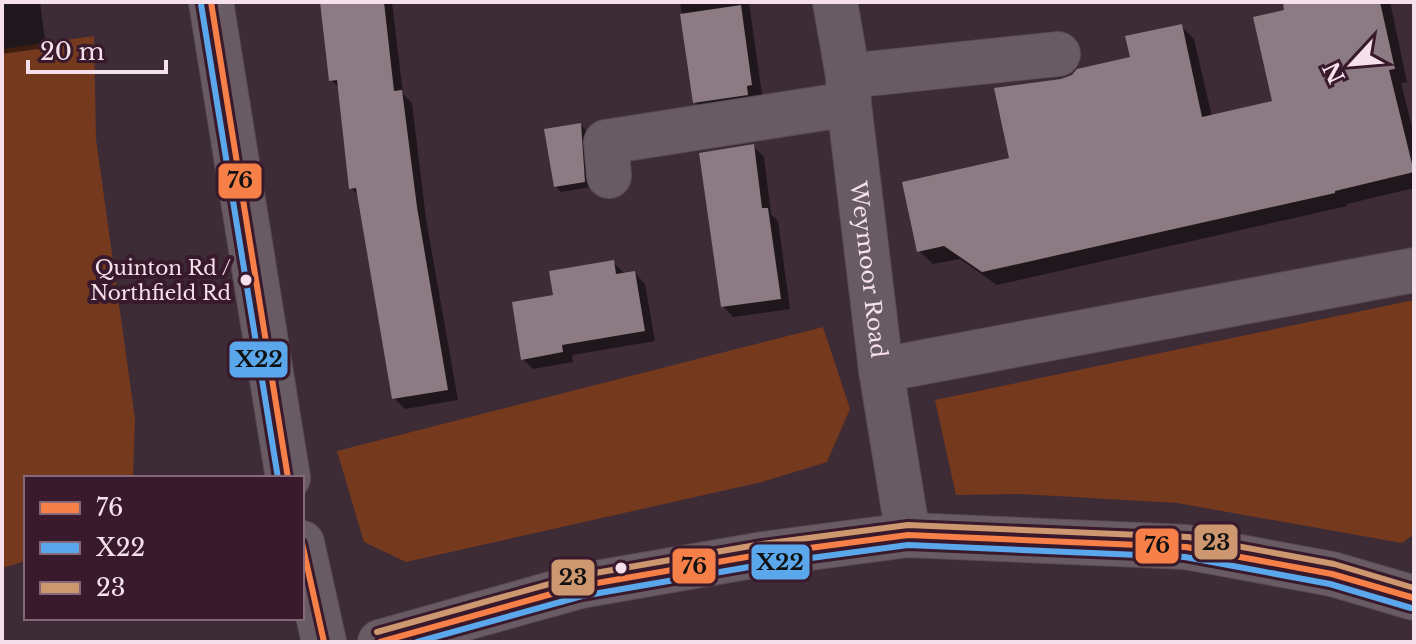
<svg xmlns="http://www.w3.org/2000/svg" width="1416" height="644" font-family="'Libre Baskerville',serif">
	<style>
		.green { fill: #75391e }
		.shadow { fill: #0007 }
		.building { fill: #8c7b82 }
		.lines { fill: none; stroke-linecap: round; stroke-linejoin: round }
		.minor-casing { stroke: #584952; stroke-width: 46 }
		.minor { stroke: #695b63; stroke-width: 44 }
		.bus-1-casing { stroke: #391a2c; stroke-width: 12 }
		.bus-2-casing { stroke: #391a2c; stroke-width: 12 }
		.bus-3-casing { stroke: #391a2c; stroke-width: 12 }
		.bus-1 { stroke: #f78048; stroke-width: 6 }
		.bus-2 { stroke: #5aa8eb; stroke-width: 6 }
		.bus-3 { stroke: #cd976f; stroke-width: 6 }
		.bus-dot { fill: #f6e0eb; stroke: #391a2c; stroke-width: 3 }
		.labels { text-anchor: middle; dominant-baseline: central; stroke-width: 8; stroke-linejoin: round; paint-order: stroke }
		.bus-label { font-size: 20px; fill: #f6e0eb; stroke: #391a2c; text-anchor: end }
		.street-label { font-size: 22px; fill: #f6e0eb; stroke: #391a2c }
		.line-badge { stroke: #391a2c; stroke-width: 3 }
		.pale-badge-label { font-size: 22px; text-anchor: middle; font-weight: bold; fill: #111 }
	</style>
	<rect width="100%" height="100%" fill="#3d2b36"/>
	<g class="green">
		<polygon points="94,36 96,139 135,419 133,478 26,478 26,561 2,568 2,49"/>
		<polygon points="1414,300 1414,534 1402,543 1177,503 1021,494 956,495 935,400"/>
		<polygon points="823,327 850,409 827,462 762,482 406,562 364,542 337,451"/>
	</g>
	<g class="shadow">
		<polygon points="2,2 40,2 46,48 2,54"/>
		<polygon points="322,2 392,2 403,94 412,103 426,219 458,400 405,409 394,398 359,196 351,188 340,89 331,80"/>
		<polygon points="680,2 749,2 762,95 756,96 757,105 706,113 695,102"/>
		<polygon points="1285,2 1390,2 1407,82 1401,83 1414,135 1414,188 1347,204 1347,206 997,285 960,259 933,264 919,251 1012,160 1061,81 1132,59 1181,26 1194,39 1212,117 1274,102 1287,11"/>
		<polygon points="580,125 586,130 590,187 561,192 556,187"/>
		<polygon points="753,146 764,157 771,214 778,221 790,309 733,317 723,306"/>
		<polygon points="613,262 624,273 635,273 645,284 655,341 572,355 573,362 533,369 523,359 555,296"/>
	</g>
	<g class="building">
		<polygon points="320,2 384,2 394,91 402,90 417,207 448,390 392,399 356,188 349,189 337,80 329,81"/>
		<polygon points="1283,2 1380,2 1395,69 1389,70 1414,172 1335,191 1335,193 982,272 944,246 917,252 902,182 1009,158 994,88 1061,79 1072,75 1077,69 1130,57 1125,36 1182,24 1202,117 1272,101 1253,17 1284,10"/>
		<polygon points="741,5 752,85 747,86 748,95 693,103 680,14"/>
		<polygon points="581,123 585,182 554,187 544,129"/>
		<polygon points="754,144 762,208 768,208 781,299 721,307 699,153"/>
		<polygon points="614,260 616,274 635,271 645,331 562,345 563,352 521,360 512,302 553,295 549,271"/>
	</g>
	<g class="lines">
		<g class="minor-casing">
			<g id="minor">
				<polyline points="211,2 288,478"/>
				<path id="s1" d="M835 2 848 76 849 104 881 370 908 535"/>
				<polyline points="848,76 1058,54"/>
				<polyline points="609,176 606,142 849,104"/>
				<polyline points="881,370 1414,270"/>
				<polyline points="302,543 324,642"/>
				<polyline points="380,642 580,586 764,554 908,535 1186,547 1332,574 1414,598"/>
			</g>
		</g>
		<use href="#minor" class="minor"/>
		<g class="bus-1-casing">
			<g id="bus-1">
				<polyline points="211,2 288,478"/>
				<polyline points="302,543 324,642"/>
				<polyline points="380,642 580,586 764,554 908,535 1186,547 1332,574 1414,598"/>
			</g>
		</g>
		<g class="bus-2-casing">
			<g id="bus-2">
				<polyline points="201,4 278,478"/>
				<polyline points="417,642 582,596 766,564 908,545 1185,557 1330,584 1411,608"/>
			</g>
		</g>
		<g class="bus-3-casing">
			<polyline id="bus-3" points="377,632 578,576 762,544 908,525 1188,537 1334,564 1414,588"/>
		</g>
		<use href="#bus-1" class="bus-1"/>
		<use href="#bus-2" class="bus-2"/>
		<use href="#bus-3" class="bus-3"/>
	</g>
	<g class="bus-dot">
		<circle cx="246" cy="280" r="7"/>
		<circle cx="621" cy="568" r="7"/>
	</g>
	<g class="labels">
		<g class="bus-label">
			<text x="231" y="268">Quinton Rd /<tspan x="231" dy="25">Northfield Rd</tspan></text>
		</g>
		<g class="street-label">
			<text stroke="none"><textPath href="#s1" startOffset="270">Weymoor Road</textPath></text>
		</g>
	</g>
	<g class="line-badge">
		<rect x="217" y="162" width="46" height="38" rx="8" fill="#f78048"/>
		<rect x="228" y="340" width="61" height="39" rx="8" fill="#5aa8eb"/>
		<rect x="1193" y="523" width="46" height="38" rx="8" fill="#cd976f"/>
		<rect x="1134" y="527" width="46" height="38" rx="8" fill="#f78048"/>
		<rect x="750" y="543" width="61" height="38" rx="8" fill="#5aa8eb"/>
		<rect x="671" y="547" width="46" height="38" rx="8" fill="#f78048"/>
		<rect x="550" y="558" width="46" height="39" rx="8" fill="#cd976f"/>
	</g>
	<g class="pale-badge-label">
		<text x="240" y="188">76</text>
		<text x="259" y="367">X22</text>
		<text x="1216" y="550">23</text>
		<text x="1157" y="553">76</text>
		<text x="780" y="570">X22</text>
		<text x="694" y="574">76</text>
		<text x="573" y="585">23</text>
	</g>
	<rect width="1416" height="644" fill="none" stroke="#f6e0eb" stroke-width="8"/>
	<rect x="24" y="476" width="280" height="144" fill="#391a2c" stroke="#856978" stroke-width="2"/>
	<rect x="40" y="502" width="40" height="12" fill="#f78048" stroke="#856978" stroke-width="2"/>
	<text x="96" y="516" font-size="24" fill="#f6e0eb">76</text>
	<rect x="40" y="542" width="40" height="12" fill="#5aa8eb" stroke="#856978" stroke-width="2"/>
	<text x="96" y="556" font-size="24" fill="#f6e0eb">X22</text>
	<rect x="40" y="582" width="40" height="12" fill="#cd976f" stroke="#856978" stroke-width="2"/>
	<text x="96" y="596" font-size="24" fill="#f6e0eb">23</text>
	<g transform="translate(1352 64) rotate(244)" stroke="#391a2c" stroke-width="6" paint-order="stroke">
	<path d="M0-6L14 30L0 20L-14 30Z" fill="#f6e0eb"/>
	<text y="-12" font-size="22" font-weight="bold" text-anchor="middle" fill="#f6e0eb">N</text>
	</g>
	<path d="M28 60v12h138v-12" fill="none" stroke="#f6e0eb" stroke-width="4"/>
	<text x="40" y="60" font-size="24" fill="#f6e0eb" stroke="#391a2c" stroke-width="6" paint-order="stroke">20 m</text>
</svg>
